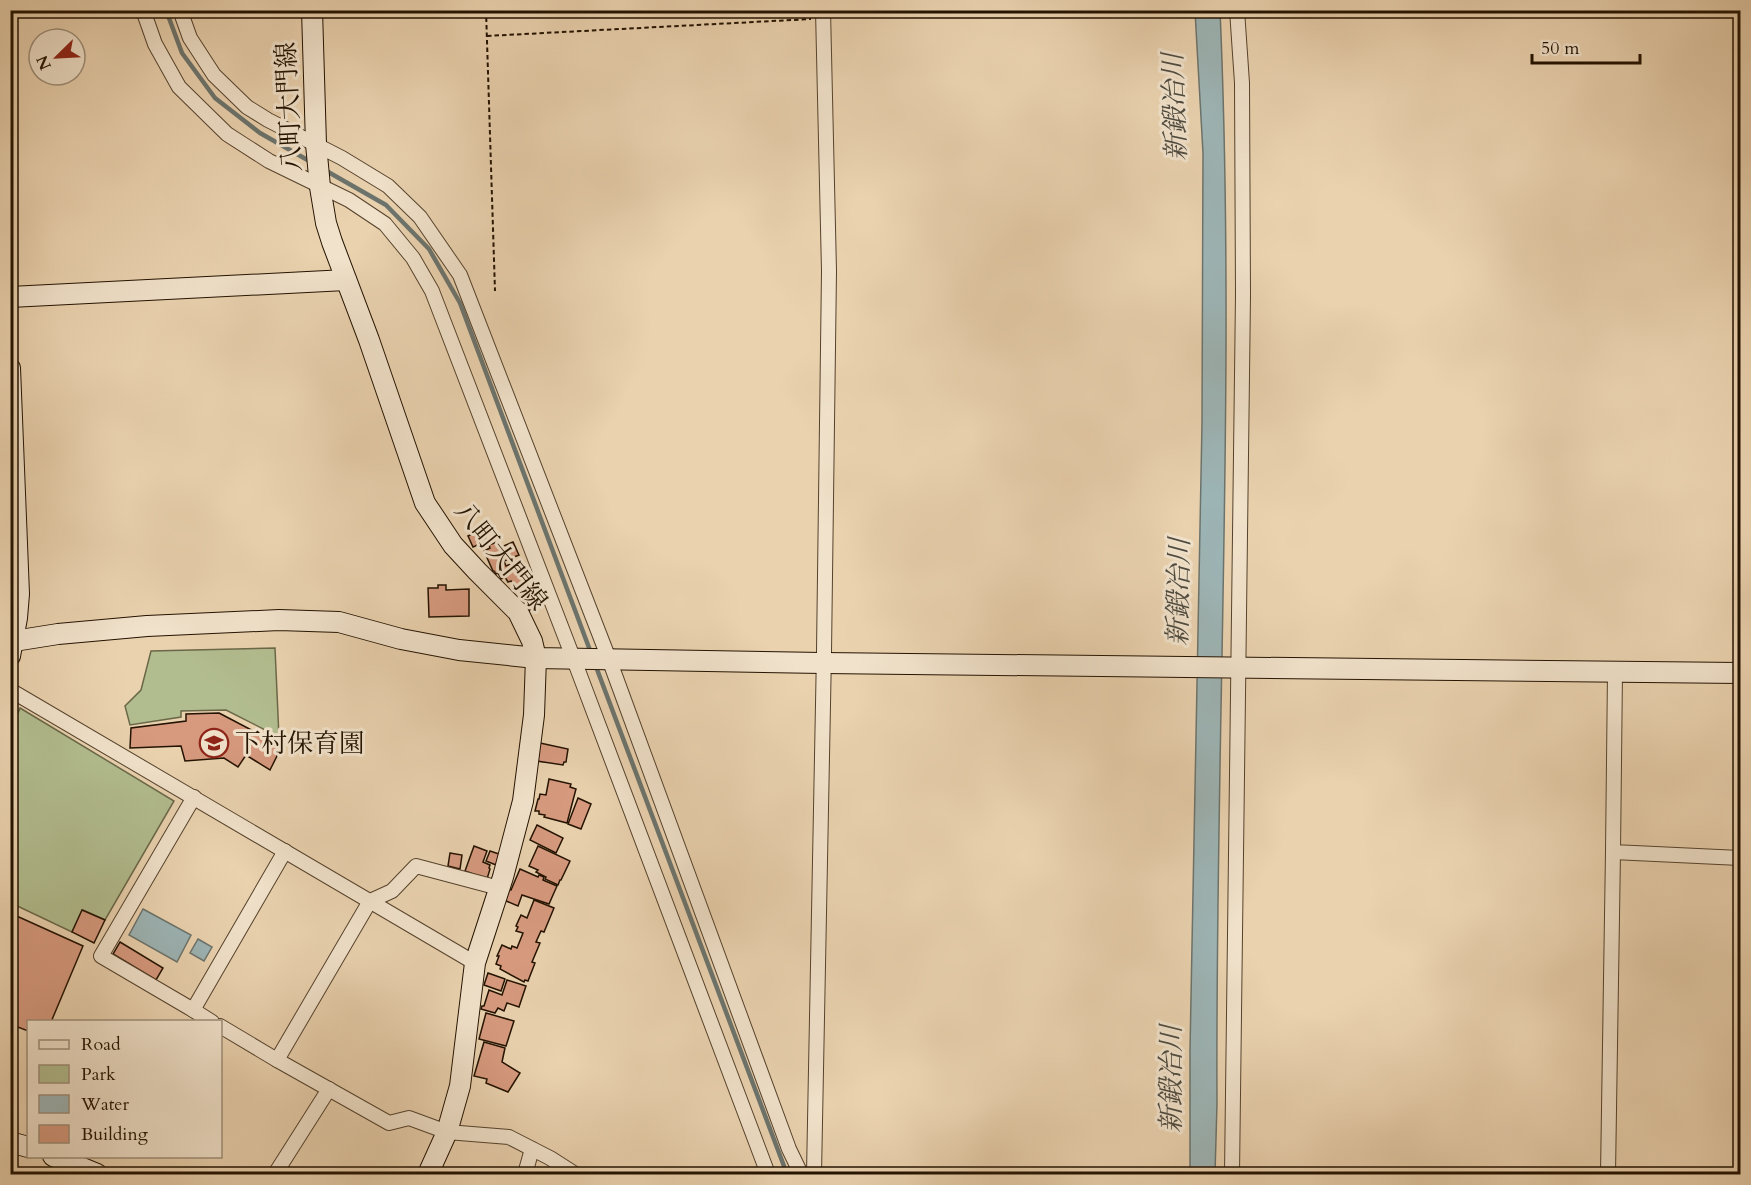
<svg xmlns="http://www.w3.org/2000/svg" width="1751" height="1185" font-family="Cardo,'Noto Serif JP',serif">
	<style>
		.green { fill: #b2bd8f; stroke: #6a6848; stroke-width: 1.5 }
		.water { fill: #9db5b6; stroke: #6c746d; stroke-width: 1.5 }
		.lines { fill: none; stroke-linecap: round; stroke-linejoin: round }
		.stream { stroke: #6c746d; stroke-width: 4.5 }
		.building { fill: #d79a7f; stroke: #231200; stroke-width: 1.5 }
		.street-casing { stroke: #55422c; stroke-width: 16 }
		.secondary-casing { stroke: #231200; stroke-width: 22 }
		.path { stroke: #231200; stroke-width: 2; stroke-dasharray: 4.5 3; stroke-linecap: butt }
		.street { stroke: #f1e2cb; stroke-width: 14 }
		.secondary { stroke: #f1e2cb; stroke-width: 20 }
		.labels { text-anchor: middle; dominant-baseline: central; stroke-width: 6; stroke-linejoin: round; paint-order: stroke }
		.street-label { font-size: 26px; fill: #231200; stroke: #f1e2cb }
		.poi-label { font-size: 26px; fill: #231200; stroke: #f1e2cb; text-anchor: start }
		.water-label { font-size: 27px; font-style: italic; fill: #4e4b40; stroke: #f1e2cb }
	</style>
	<rect width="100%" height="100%" fill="#ead2af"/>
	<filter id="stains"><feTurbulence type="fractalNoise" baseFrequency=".00333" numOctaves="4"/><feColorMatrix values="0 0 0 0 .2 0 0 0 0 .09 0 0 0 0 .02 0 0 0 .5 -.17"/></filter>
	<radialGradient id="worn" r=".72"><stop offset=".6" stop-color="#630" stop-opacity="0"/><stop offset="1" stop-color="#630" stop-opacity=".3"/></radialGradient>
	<g class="green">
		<polygon points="275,648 279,737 226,710 181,711 181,717 130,725 125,706 141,690 151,651"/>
		<polygon points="20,708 174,801 105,920 83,910 72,932 11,903 10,733"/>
	</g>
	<g class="water">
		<path d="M1220 10C1236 375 1215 739 1217 1103L1215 1174H1190V1050L1202 423 1203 153 1195 11Z"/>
		<polygon points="143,909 191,935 177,962 129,935"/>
		<polygon points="198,939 212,947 204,961 190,953"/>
	</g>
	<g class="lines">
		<g class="stream">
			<polyline points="166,10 182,53 215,98 260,133 311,162"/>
			<polyline points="323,169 386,205 429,249 460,303 591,653"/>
			<polyline points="595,664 787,1174"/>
		</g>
	</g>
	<g class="building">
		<polygon points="482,530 487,541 473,547 468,536"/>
		<polygon points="497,542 499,548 513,542 519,555 504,561 506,566 511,564 512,568 519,566 528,587 522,589 521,585 514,588 511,581 508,582 505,577 501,579 498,573 496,574 494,571 493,571 484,551 490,548 489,545"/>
		<polygon points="438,585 446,585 446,590 469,589 469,616 429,617 428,588 438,588"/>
		<polygon points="532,591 538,606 528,611 521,596"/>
		<polygon points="219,713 282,746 270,770 246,755 238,767 224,758 185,761 181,746 130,748 131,728 186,721 186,714"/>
		<polygon points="540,743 568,749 566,762 564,762 563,765 537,761"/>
		<polygon points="549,779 571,784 570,787 576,789 567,823 544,817 545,815 539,814 539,811 535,811 538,799 539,799 540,794 546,795"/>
		<polygon points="578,798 591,804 581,829 568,824"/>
		<polygon points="537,825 563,838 556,853 530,840"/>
		<polygon points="474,846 487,851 483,862 490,865 489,868 490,869 487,879 465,871"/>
		<polygon points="538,846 570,861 561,880 560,880 558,885 545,879 546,877 536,872 538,870 529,866"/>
		<polygon points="490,851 499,854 496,865 486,861"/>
		<polygon points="450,853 462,855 460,869 448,866"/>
		<polygon points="520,869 538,877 539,875 544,877 543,880 557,886 549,904 522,895 518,906 504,900 509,889 511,890"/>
		<polygon points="534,900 554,908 544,932 541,931 536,942 540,943 532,962 535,963 528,981 525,980 524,982 500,969 501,966 496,964 499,956 497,956 502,945 511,949 512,946 517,948 523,933 516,931 518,927 516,926 521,915 527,918"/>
		<polygon points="82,910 105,920 94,943 72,932"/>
		<polygon points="10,913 83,946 51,1022 28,1022 28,1031 10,1024"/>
		<polygon points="120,942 163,968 156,980 113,954"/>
		<polygon points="488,973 505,979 501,991 484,985"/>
		<polygon points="507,980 526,986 519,1007 507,1003 504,1011 498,1008 495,1013 481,1009 482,1006 484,1006 489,990 502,995"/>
		<polygon points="486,1013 514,1021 506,1046 479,1039"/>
		<polygon points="484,1042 505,1048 502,1062 520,1073 508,1092 486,1083 487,1079 474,1076"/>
	</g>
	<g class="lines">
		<g class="street-casing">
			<g id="street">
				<polyline points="143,10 155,44 179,87 227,134 269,161 349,200 385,224 413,258 432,291 579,673 768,1174"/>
				<polyline points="180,10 190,38 214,75 247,107 268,120 342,158 388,186 420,217 460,275 609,659 789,1149 801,1174"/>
				<polyline points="1615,672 1613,852 1740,858"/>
				<polyline points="10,690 475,963"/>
				<polyline points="194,797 101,956 188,1007 193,1010 285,851"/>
				<polyline points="193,1010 212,1022"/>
				<polyline points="220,1026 277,1060 370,901 392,891 416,866 499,888"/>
				<polyline points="277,1060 389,1123 409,1118 447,1132 509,1137 550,1158 575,1174"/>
				<polyline points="275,1174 329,1089"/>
				<polyline points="525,1174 532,1149"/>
				<polyline points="814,1174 824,652 829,271 823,10"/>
				<polyline points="1232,1174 1243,295 1242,83 1237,10"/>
				<polyline points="1608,1174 1613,852"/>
			</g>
		</g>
		<g class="secondary-casing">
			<g id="secondary">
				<polyline points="312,10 316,144 320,187 326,223 332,242 369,340 425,503 453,545 477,571 518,612 532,641 536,658 534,715 523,801 503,877 475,963 460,1086 447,1132 428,1174"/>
				<polyline points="10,297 346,280"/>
				<polyline points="10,368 19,594 17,618 10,656"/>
				<polyline points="14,641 58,634 147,626 279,620 339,622 401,639 459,650 536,658 823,663 1740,673"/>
				<polyline points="10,1142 28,1147"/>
				<polyline points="53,1156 97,1174"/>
			</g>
		</g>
		<g class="path">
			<polyline points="486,10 495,291"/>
			<polyline points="837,16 963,10"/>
			<polyline points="487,36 811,19"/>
		</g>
		<use href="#street" class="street"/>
		<use href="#secondary" class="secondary"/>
	</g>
	<defs>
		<g id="school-ring" transform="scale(1.5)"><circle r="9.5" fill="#f1e2cb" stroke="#8f2418" stroke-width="1.5"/><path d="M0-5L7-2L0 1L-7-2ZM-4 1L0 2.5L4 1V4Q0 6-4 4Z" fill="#8f2418"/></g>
	</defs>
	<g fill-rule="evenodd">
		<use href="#school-ring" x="214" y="743"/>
	</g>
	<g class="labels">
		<g class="street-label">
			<text transform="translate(289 107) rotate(-93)">八町大門線</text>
			<text transform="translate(501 556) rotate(51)">八町大門線</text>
		</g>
		<g class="poi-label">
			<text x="235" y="743">下村保育園</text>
		</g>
		<g class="water-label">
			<text transform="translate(1175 107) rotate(-92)">新鍛冶川</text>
			<text transform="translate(1179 592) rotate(-89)">新鍛冶川</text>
			<text transform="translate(1171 1079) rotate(-90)">新鍛冶川</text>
		</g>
	</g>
	<rect width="1751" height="1185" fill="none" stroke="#ead2af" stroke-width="36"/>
	<rect x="12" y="12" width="1727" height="1161" fill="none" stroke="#231200" stroke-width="3"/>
	<rect x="18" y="18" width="1715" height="1149" fill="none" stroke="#231200" stroke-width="1.5"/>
	<rect x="27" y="1020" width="195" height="138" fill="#f1e2cb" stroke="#9f8f7a" stroke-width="1.5"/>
	<rect x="39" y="1040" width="30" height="9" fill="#f1e2cb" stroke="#9f8f7a" stroke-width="1.5"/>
	<text x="81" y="1050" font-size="18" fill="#231200">Road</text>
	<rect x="39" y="1065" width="30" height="18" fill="#b2bd8f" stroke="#9f8f7a" stroke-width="1.5"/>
	<text x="81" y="1080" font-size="18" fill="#231200">Park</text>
	<rect x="39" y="1095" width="30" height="18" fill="#9db5b6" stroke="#9f8f7a" stroke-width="1.5"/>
	<text x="81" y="1110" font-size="18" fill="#231200">Water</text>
	<rect x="39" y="1125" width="30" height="18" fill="#d79a7f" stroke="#9f8f7a" stroke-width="1.5"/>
	<text x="81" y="1140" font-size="18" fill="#231200">Building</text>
	<g transform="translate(57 57) rotate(246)"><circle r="28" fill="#f1e2cb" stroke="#9f8f7a" stroke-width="1.5"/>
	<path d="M0-4.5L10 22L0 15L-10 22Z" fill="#8f2418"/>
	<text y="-9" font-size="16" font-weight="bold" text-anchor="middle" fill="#231200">N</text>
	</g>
	<path d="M1532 54v9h108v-9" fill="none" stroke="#231200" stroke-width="3"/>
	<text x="1541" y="54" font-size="18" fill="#231200" stroke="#f1e2cb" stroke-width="4.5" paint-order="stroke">50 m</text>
	<rect width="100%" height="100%" filter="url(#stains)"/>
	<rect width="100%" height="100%" fill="url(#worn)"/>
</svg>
